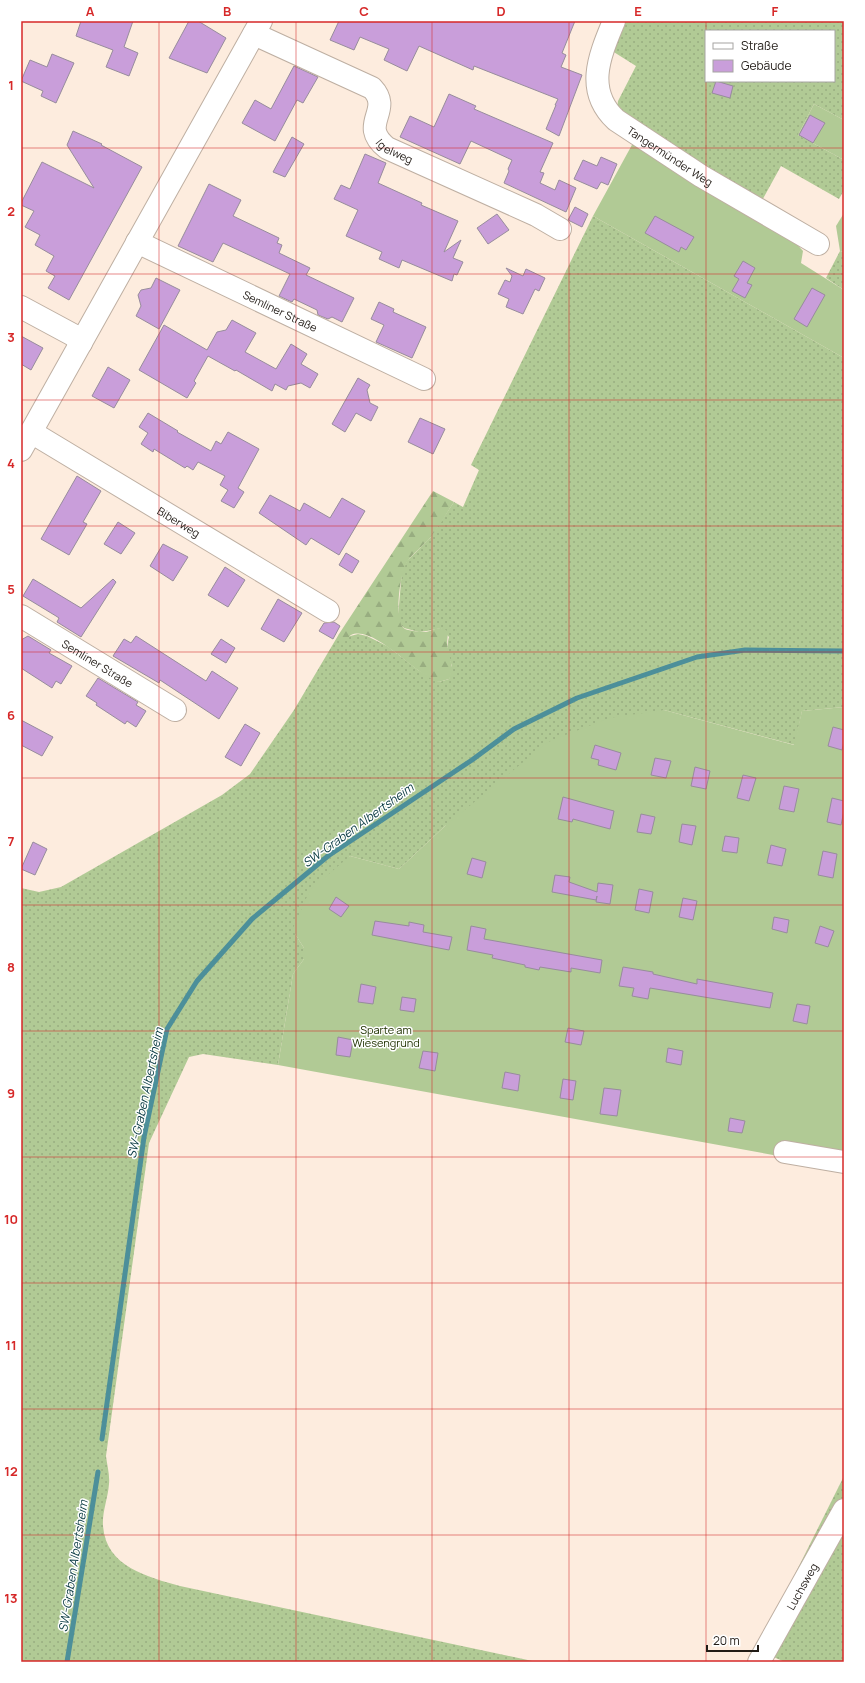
<svg xmlns="http://www.w3.org/2000/svg" width="865" height="1683" font-family="Manrope,sans-serif">
	<style>
		.grass { fill: url(#grass-dots); fill-rule: evenodd }
		.forest { fill: url(#forest-firs) }
		.garden { fill: #b1ca95 }
		.lines { fill: none; stroke-linecap: round; stroke-linejoin: round }
		.stream { stroke: #4c8f9a; stroke-width: 5 }
		.building { fill: #c99eda; stroke: #978c9c }
		.minor-casing { stroke: #beafa2; stroke-width: 24 }
		.minor { stroke: #fff; stroke-width: 22 }
		.grid { fill: none; stroke: #d62828; stroke-width: 1; stroke-opacity: 0.55 }
		.labels { text-anchor: middle; dominant-baseline: central; stroke-width: 3; stroke-linejoin: round; paint-order: stroke }
		.street-label { font-size: 11px; fill: #211b16; stroke: #fff }
		.park-label { font-size: 11px; fill: #203200; stroke: #fff }
		.water-label { font-size: 12px; font-style: italic; fill: #06383f; stroke: #fff }
		.neatline { fill: none; stroke: #d62828; stroke-width: 1.5 }
		.grid-label { font-size: 13px; text-anchor: middle; font-weight: bold; fill: #d62828 }
	</style>
	<defs>
		<pattern id="grass-dots" width="8" height="8" patternUnits="userSpaceOnUse"><rect width="8" height="8" fill="#b1ca95"/><path d="M2 2h.1M6 6h.1" fill="none" stroke="#98ad80" stroke-width="1.8" stroke-linecap="round"/></pattern>
		<pattern id="forest-firs" width="22" height="20" patternUnits="userSpaceOnUse"><rect width="22" height="20" fill="#b1ca95"/><path d="M5 1l3.5 6h-7zM16 11l3.5 6h-7z" fill="#98ad80"/></pattern>
	</defs>
	<rect width="100%" height="100%" fill="#fdecde"/>
	<g class="grass">
		<path d="M623 21H844V120L814 104 798 135 844 160V190L839 199 781 166 760 204 617 108 618 101 636 66 609 49ZM706 31H834V81H706Z"/>
		<path d="M593 216 844 358V707L802 711 795 745 664 710 445 826 399 869 350 856 295 934 304 948V959L293 974 278 1065 203 1054 189 1057 149 1143 106 1456C107 1465 110 1475 109 1484 108 1498 102 1512 103 1526 106 1567 148 1577 180 1586L537 1662H21V888L39 892 61 887 222 795 250 774 294 710 339 634V639L358 634 367 636 387 646 418 670 439 682 449 679 452 666C448 656 446 647 449 637L441 628 427 631 419 632 404 628 400 624 398 617 402 570 407 561 430 538 454 502 463 507 479 470 471 465Z"/>
		<polygon points="840,251 844,252 844,290 826,278"/>
		<polygon points="844,1476 844,1497 751,1662"/>
		<polygon points="844,1522 844,1662 785,1662 769,1655"/>
	</g>
	<path class="forest" d="M433 491 454 502C446 514 439 527 430 538 423 546 413 553 407 562 400 572 393 623 405 629 410 631 420 632 426 632 434 630 442 624 448 632L447 644 453 672 449 679 439 682C417 677 374 624 351 635 349 636 347 640 345 641L339 639V634Z"/>
	<g class="garden">
		<polygon points="814,104 844,120 844,160 798,135"/>
		<polygon points="633,143 795,242 803,251 801,263 844,290 844,358 593,216"/>
		<polygon points="844,213 844,252 840,251 836,226"/>
		<polygon points="844,707 844,1153 784,1157 278,1065 293,974 304,959 304,948 295,934 293,928 310,890 350,856 399,869 445,826 548,742 609,718 664,710 794,745 802,711"/>
	</g>
	<g class="lines">
		<g class="stream">
			<polyline points="102,1439 144,1137 167,1029 197,981 252,919 328,856 472,760 514,729 577,698 697,657 745,650 844,651"/>
			<polyline points="67,1662 98,1472"/>
		</g>
	</g>
	<g class="building">
		<polygon points="81,21 133,21 124,47 138,53 129,76 106,67 113,50 76,36"/>
		<polygon points="189,21 198,21 226,38 207,73 169,58"/>
		<polygon points="339,21 575,21 562,53 566,55 561,67 582,75 559,136 546,129 556,105 555,105 558,99 474,66 473,70 419,46 407,71 384,60 389,49 360,37 354,50 330,40"/>
		<polygon points="52,54 74,63 56,103 41,96 43,91 21,81 30,60 47,67"/>
		<polygon points="294,66 318,77 303,103 297,100 275,141 242,123 255,100 271,109"/>
		<polygon points="716,81 733,86 730,98 712,93"/>
		<polygon points="449,94 476,106 474,109 553,143 540,172 544,173 540,183 555,190 559,180 576,188 566,212 504,183 509,171 508,169 512,160 471,141 460,164 400,137 410,116 434,127"/>
		<polygon points="810,115 825,123 813,143 799,135"/>
		<polygon points="73,131 102,144 101,145 142,167 69,300 48,288 55,276 46,271 54,256 35,245 40,235 25,227 34,211 21,205 21,203 42,162 94,188 67,145"/>
		<polygon points="292,137 304,144 285,177 273,172"/>
		<polygon points="365,154 386,163 378,183 422,203 421,205 458,221 444,252 461,240 453,258 463,262 457,275 454,274 452,281 402,260 399,268 379,259 382,252 346,236 358,210 334,199 341,185 350,189"/>
		<polygon points="601,157 617,164 608,185 601,182 597,189 574,179 583,160 597,166"/>
		<polygon points="209,184 241,200 233,216 279,238 277,243 282,245 279,253 310,268 306,275 354,298 342,322 332,317 328,319 318,315 317,310 294,299 292,302 279,296 290,274 223,243 213,262 178,246"/>
		<polygon points="575,207 588,214 582,227 568,220"/>
		<polygon points="497,214 509,230 488,244 477,228"/>
		<polygon points="655,216 694,237 686,250 681,247 679,252 645,233"/>
		<polygon points="743,261 755,268 747,283 752,285 745,298 732,291 739,279 734,276"/>
		<polygon points="506,268 523,276 526,269 545,278 539,291 535,289 523,314 506,307 509,299 498,294 505,280 510,282 512,276"/>
		<polygon points="156,278 180,290 159,329 136,316 141,306 138,295 141,290 151,288"/>
		<polygon points="812,288 825,295 807,327 794,319"/>
		<polygon points="379,302 394,309 393,312 426,327 412,358 376,342 384,325 371,319"/>
		<polygon points="232,320 256,333 245,352 276,369 291,344 307,354 301,364 318,374 310,388 301,383 288,386 286,390 275,384 272,391 236,370 235,371 208,356 194,381 196,383 187,398 139,370 164,325 207,350 217,332 226,330"/>
		<polygon points="21,336 43,348 31,370 21,364"/>
		<polygon points="108,367 130,380 114,408 92,396"/>
		<polygon points="358,378 370,385 367,390 370,403 378,407 371,421 356,413 345,432 332,424"/>
		<polygon points="148,413 178,431 177,432 211,451 216,441 221,444 228,432 259,449 238,488 244,492 234,508 221,501 228,490 220,485 225,476 198,462 193,470 187,466 185,468 154,449 153,452 141,444 148,433 139,427"/>
		<polygon points="420,418 445,429 433,454 408,442"/>
		<polygon points="77,476 101,491 83,522 87,524 69,555 41,539"/>
		<polygon points="270,495 300,511 304,503 330,518 342,498 365,511 339,555 311,538 306,545 259,513"/>
		<polygon points="118,522 135,533 121,554 104,544"/>
		<polygon points="163,544 188,557 173,581 150,566"/>
		<polygon points="346,553 359,561 352,573 339,565"/>
		<polygon points="225,567 245,580 228,607 208,595"/>
		<polygon points="33,579 81,608 113,579 116,582 81,637 57,622 59,618 56,616 23,596"/>
		<polygon points="278,599 302,613 284,642 261,629"/>
		<polygon points="324,623 334,622 340,626 333,639 319,631"/>
		<polygon points="28,636 51,650 49,653 72,666 61,684 56,681 52,688 21,668 21,640"/>
		<polygon points="136,636 206,681 212,671 238,688 219,719 160,680 159,683 113,656 124,639 131,643"/>
		<polygon points="221,639 235,648 226,663 211,654"/>
		<polygon points="98,678 138,702 136,705 146,711 136,727 127,721 125,724 96,705 97,703 86,696"/>
		<polygon points="21,720 53,737 42,756 21,745"/>
		<polygon points="245,724 260,733 241,766 225,757"/>
		<polygon points="833,727 844,730 844,742 842,750 828,746"/>
		<polygon points="595,745 621,753 616,770 598,765 599,760 591,758"/>
		<polygon points="655,758 671,761 666,778 651,775"/>
		<polygon points="695,767 710,771 706,789 691,786"/>
		<polygon points="743,775 756,778 749,801 737,798"/>
		<polygon points="784,786 799,789 794,812 779,809"/>
		<polygon points="563,797 614,811 610,829 573,819 572,822 558,819"/>
		<polygon points="832,798 844,801 844,811 841,825 827,822"/>
		<polygon points="641,814 655,817 651,834 637,832"/>
		<polygon points="682,824 696,826 692,845 679,842"/>
		<polygon points="725,836 739,838 737,853 722,851"/>
		<polygon points="33,842 47,849 35,875 21,869"/>
		<polygon points="771,845 786,849 782,866 767,863"/>
		<polygon points="823,851 837,854 833,878 818,875"/>
		<polygon points="472,858 486,862 482,878 467,874"/>
		<polygon points="555,875 570,877 569,882 597,892 598,883 613,885 610,904 596,902 597,896 596,900 552,892"/>
		<polygon points="639,889 653,892 649,913 635,910"/>
		<polygon points="336,897 349,906 341,917 329,909"/>
		<polygon points="683,898 697,901 693,920 679,917"/>
		<polygon points="774,917 789,920 787,933 772,929"/>
		<polygon points="375,921 409,926 409,922 424,925 423,932 452,937 449,950 372,935"/>
		<polygon points="471,926 486,929 484,939 602,960 600,973 571,968 571,972 540,967 539,970 525,967 525,965 492,958 493,955 467,950"/>
		<polygon points="820,926 834,931 828,947 815,943"/>
		<polygon points="623,967 653,972 653,974 697,984 697,979 773,993 770,1008 650,988 648,999 632,996 634,988 619,986"/>
		<polygon points="361,984 376,987 373,1004 358,1002"/>
		<polygon points="402,997 416,999 414,1012 400,1010"/>
		<polygon points="797,1004 810,1006 807,1024 793,1021"/>
		<polygon points="568,1028 584,1031 581,1045 565,1042"/>
		<polygon points="338,1037 353,1040 350,1057 336,1055"/>
		<polygon points="668,1048 683,1051 681,1065 666,1062"/>
		<polygon points="423,1051 438,1053 435,1071 419,1068"/>
		<polygon points="505,1072 520,1075 518,1091 502,1088"/>
		<polygon points="563,1079 576,1081 573,1100 560,1098"/>
		<polygon points="604,1088 621,1090 617,1116 600,1114"/>
		<polygon points="730,1118 745,1121 742,1133 728,1131"/>
	</g>
	<g class="lines">
		<g class="minor-casing">
			<g id="minor">
				<path id="s1" d="M614 21C600 55 584 90 616 120L701 176 818 244"/>
				<path id="s2" d="M254 34 372 88C394 111 357 124 387 148L536 215 560 229"/>
				<path id="s3" d="M137 242 424 379"/>
				<polyline points="21,307 73,335 81,343"/>
				<path id="s4" d="M31 432 328 611"/>
				<polyline points="21,450 261,21"/>
				<path id="s5" d="M21 616 175 710"/>
				<polyline points="785,1152 844,1162"/>
				<path id="s6" d="M759 1662 844 1510"/>
			</g>
		</g>
		<use href="#minor" class="minor"/>
	</g>
	<path class="grid" d="M159 21V1662M296 21V1662M432 21V1662M569 21V1662M706 21V31M706 81V1662M21 148H844M21 274H844M21 400H844M21 526H844M21 652H844M21 778H844M21 905H844M21 1031H844M21 1157H844M21 1283H844M21 1409H844M21 1535H844"/>
	<g class="labels">
		<g class="street-label">
			<text stroke="none"><textPath href="#s2" startOffset="205">Igelweg</textPath></text>
			<text stroke="none"><textPath href="#s1" startOffset="172">Tangermünder Weg</textPath></text>
			<text stroke="none"><textPath href="#s3" startOffset="159">Semliner Straße</textPath></text>
			<text stroke="none"><textPath href="#s4" startOffset="173">Biberweg</textPath></text>
			<text stroke="none"><textPath href="#s5" startOffset="90">Semliner Straße</textPath></text>
			<text stroke="none"><textPath href="#s6" startOffset="87">Luchsweg</textPath></text>
		</g>
		<g class="park-label">
			<text x="386" y="1029">Sparte am<tspan x="386" dy="13">Wiesengrund</tspan></text>
		</g>
		<g class="water-label">
			<text transform="translate(358 825) rotate(-36)">SW-Graben Albertsheim</text>
			<text transform="translate(145 1093) rotate(-78)">SW-Graben Albertsheim</text>
			<text transform="translate(73 1566) rotate(-81)">SW-Graben Albertsheim</text>
		</g>
	</g>
	<rect width="865" height="1683" fill="none" stroke="#ffffff" stroke-width="44"/>
	<rect x="705" y="30" width="130" height="52" fill="#ffffff" stroke="#a6a4a2"/>
	<rect x="713" y="43" width="20" height="6" fill="#ffffff" stroke="#a6a4a2"/>
	<text x="741" y="50" font-size="12" fill="#211b16">Straße</text>
	<rect x="713" y="60" width="20" height="12" fill="#c99eda" stroke="#a6a4a2"/>
	<text x="741" y="70" font-size="12" fill="#211b16">Gebäude</text>
	<path d="M707 1645v6h51v-6" fill="none" stroke="#211b16" stroke-width="2"/>
	<text x="713" y="1645" font-size="12" fill="#211b16" stroke="#ffffff" stroke-width="3" paint-order="stroke">20 m</text>
	<rect x="22" y="22" width="821" height="1639" class="neatline"/>
	<g class="grid-label">
		<text x="90" y="16">A</text>
		<text x="227" y="16">B</text>
		<text x="364" y="16">C</text>
		<text x="501" y="16">D</text>
		<text x="638" y="16">E</text>
		<text x="775" y="16">F</text>
		<text x="11" y="90">1</text>
		<text x="11" y="216">2</text>
		<text x="11" y="342">3</text>
		<text x="11" y="468">4</text>
		<text x="11" y="594">5</text>
		<text x="11" y="720">6</text>
		<text x="11" y="846">7</text>
		<text x="11" y="972">8</text>
		<text x="11" y="1098">9</text>
		<text x="11" y="1224">10</text>
		<text x="11" y="1350">11</text>
		<text x="11" y="1476">12</text>
		<text x="11" y="1603">13</text>
	</g>
</svg>
